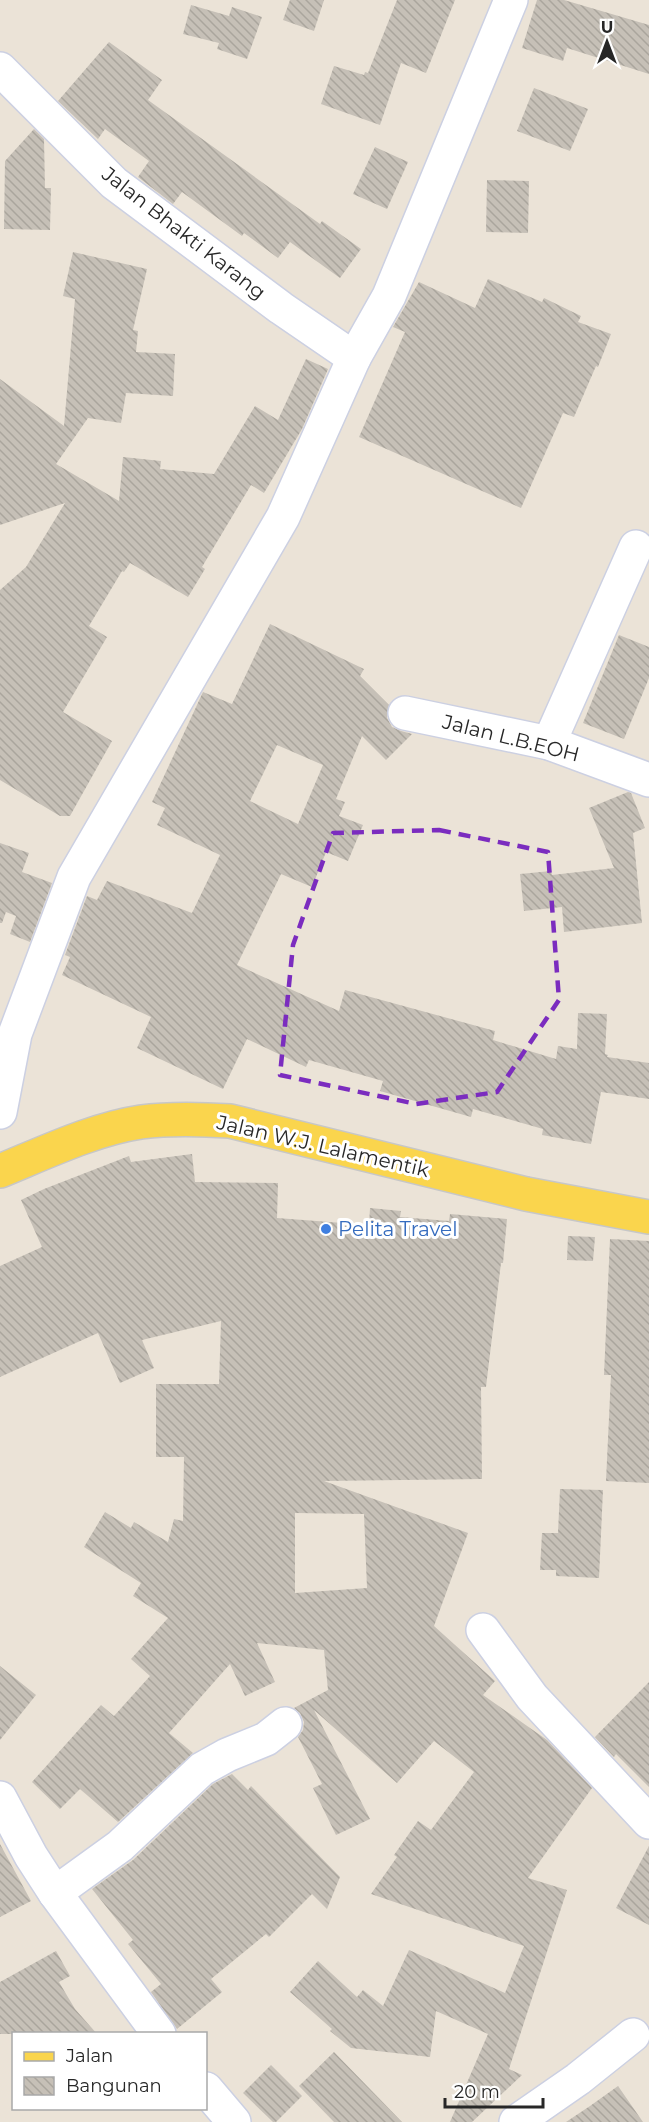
<svg xmlns="http://www.w3.org/2000/svg" width="649" height="2122" font-family="Montserrat,sans-serif">
	<style>
		.building { fill: url(#building-back-hatch); fill-rule: evenodd }
		.lines { fill: none; stroke-linecap: round; stroke-linejoin: round }
		.minor-casing { stroke: #ccd0e2; stroke-width: 36 }
		.tertiary-casing { stroke: #ccd0e2; stroke-width: 36 }
		.primary-casing { stroke: #c7c7c7; stroke-width: 36 }
		.minor { stroke: #fff; stroke-width: 33 }
		.tertiary { stroke: #fff; stroke-width: 33 }
		.primary { stroke: #fad54d; stroke-width: 33 }
		.marked { fill: none; stroke: #7b2cbf; stroke-width: 4.5; stroke-dasharray: 12 8; stroke-linejoin: round }
		.shop-dot { fill: #3f7fe0; stroke: #fff; stroke-width: 2 }
		.labels { text-anchor: middle; dominant-baseline: central; stroke-width: 6; stroke-linejoin: round; paint-order: stroke }
		.street-label { font-size: 20px; fill: #272727; stroke: #fff }
		.shop-label { font-size: 20px; fill: #366cbe; stroke: #fff; text-anchor: start }
	</style>
	<defs>
		<pattern id="building-back-hatch" width="6" height="6" patternUnits="userSpaceOnUse" patternTransform="scale(1.5)"><rect width="6" height="6" fill="#c6c0b7"/><path d="M-1 5l2 2M0 0l6 6M5-1l2 2" fill="none" stroke="#aaa59d"/></pattern>
	</defs>
	<rect width="100%" height="100%" fill="#ebe3d7"/>
	<g class="building">
		<polygon points="290,0 324,0 314,31 283,20"/>
		<polygon points="397,0 455,0 426,73 401,63 380,125 321,104 334,66 364,75 365,72 368,73"/>
		<polygon points="537,0 564,0 649,25 649,74 567,48 563,61 522,48"/>
		<polygon points="191,5 229,16 232,7 262,17 247,59 217,49 219,43 183,34"/>
		<polygon points="109,42 162,80 148,100 320,224 322,221 361,249 340,278 290,242 278,258 244,233 242,236 182,192 173,204 138,177 149,161 105,129 98,139 58,101"/>
		<polygon points="534,88 588,109 570,151 517,131"/>
		<polygon points="34,129 44,139 45,188 51,188 50,230 4,229 5,161"/>
		<polygon points="375,147 408,162 387,209 353,194"/>
		<polygon points="487,180 529,181 528,233 486,232"/>
		<polygon points="73,252 147,269 133,330 138,331 136,352 175,354 173,396 126,393 121,423 88,418 56,464 119,501 123,457 161,461 160,469 214,474 255,406 278,420 306,359 328,369 302,429 264,493 251,485 202,567 205,569 188,597 130,563 124,572 122,571 89,626 107,637 63,712 112,741 70,816 60,816 0,780 0,590 26,567 65,503 0,525 0,379 64,426 75,299 63,296"/>
		<polygon points="488,279 542,302 544,298 581,316 578,322 611,334 598,367 596,366 574,417 563,413 521,508 359,437 405,332 393,327 419,282 475,308"/>
		<path d="M270 624 364 669 360 676 389 705 387 718 392 727 401 731 412 734 386 760 362 736 336 799 345 802 339 816 363 825 348 861 326 852 312 887 281 874 237 965 339 1011 345 990 495 1031 493 1040 556 1059 558 1046 577 1049 578 1013 607 1014 605 1054 608 1055 607 1057 649 1063V1099L601 1092 591 1144 542 1135 543 1129 473 1109 471 1117 380 1091 383 1081 309 1060 306 1067 247 1039 223 1089 137 1048 151 1017 62 975 70 957 65 955 87 896 97 900 107 881 192 913 220 855 157 825 165 808 152 802 203 692 232 704ZM277 745 323 765 298 824 250 801Z"/>
		<polygon points="619,635 649,647 649,678 624,739 583,723"/>
		<polygon points="628,792 631,793 645,828 633,833 642,923 564,932 562,907 524,911 520,874 551,871 552,875 614,868 589,808"/>
		<polygon points="0,843 29,853 22,872 52,883 30,942 10,934 16,916 6,912 2,923 0,923"/>
		<path d="M192 1154 195 1182 278 1183 277 1218 369 1225 370 1208 401 1211 400 1217 449 1221 450 1214 507 1219 503 1263H501L486 1387H481L482 1479 324 1481 468 1533 434 1626 495 1681 483 1695 547 1740 592 1788 528 1878 567 1890 509 2069 522 2075 472 2122H450L488 2034 436 2011 430 2057 351 2048 330 2031 332 2029 290 1992 318 1961 357 1997 363 1990 383 2006 409 1950 505 1993 524 1946 371 1894 397 1857 394 1855 418 1821 431 1830 474 1772 434 1741 397 1783 314 1710 370 1819 336 1835 313 1788 322 1784 298 1737 303 1730 304 1722 300 1713 294 1708 328 1690 324 1650 257 1643 275 1682 245 1696 230 1664 169 1733 193 1753 118 1822 80 1789 60 1809 32 1782 101 1705 114 1716 150 1676 131 1659 168 1618 133 1596 141 1583 84 1547 105 1512 131 1528 134 1522 168 1542 174 1519 183 1521 184 1457H156V1384H219L221 1321 142 1340 154 1368 120 1383 98 1333 0 1377V1266L42 1247 21 1200 44 1189 129 1156 131 1162ZM295 1513 364 1514 367 1588 295 1593Z"/>
		<polygon points="568,1236 595,1237 593,1261 567,1260"/>
		<polygon points="610,1239 649,1241 649,1483 606,1481 611,1375 604,1375"/>
		<polygon points="560,1489 603,1490 599,1578 556,1576 556,1570 540,1570 542,1533 558,1533"/>
		<polygon points="0,1666 36,1695 0,1740"/>
		<polygon points="649,1682 649,1787 616,1754 614,1757 595,1737"/>
		<polygon points="232,1774 248,1790 251,1786 340,1877 327,1909 312,1894 269,1937 266,1934 211,1979 222,1992 177,2029 151,1992 161,1984 128,1944 133,1940 92,1889 133,1860 213,1784"/>
		<polygon points="0,1844 31,1901 0,1917"/>
		<polygon points="649,1846 649,1925 616,1908"/>
		<polygon points="56,1951 70,1976 59,1982 75,2009 97,2034 0,2034 0,1982"/>
		<polygon points="334,2052 402,2122 334,2122 299,2086"/>
		<polygon points="271,2065 302,2096 276,2122 273,2122 243,2093"/>
		<polygon points="618,2086 643,2122 566,2122 590,2106"/>
	</g>
	<g class="lines">
		<g class="minor-casing">
			<g id="minor">
				<polyline points="0,69 114,183 281,308 354,358"/>
				<polyline points="405,713 549,743 649,780"/>
				<polyline points="549,743 636,547"/>
				<polyline points="483,1630 532,1697 649,1822"/>
				<polyline points="0,1798 31,1856 55,1893 159,2034"/>
				<polyline points="55,1893 120,1846 202,1769 227,1755 266,1739 285,1724"/>
				<polyline points="206,2089 234,2122"/>
				<polyline points="516,2122 578,2079 633,2035"/>
			</g>
		</g>
		<g class="tertiary-casing">
			<polyline id="tertiary" points="0,1112 15,1034 74,877 283,517 354,358 389,296 511,0"/>
		</g>
		<g class="primary-casing">
			<path id="primary" d="M0 1171C44 1153 94 1129 141 1122 171 1118 200 1119 230 1121L526 1194 649 1217"/>
		</g>
		<use href="#minor" class="minor"/>
		<use href="#tertiary" class="tertiary"/>
		<use href="#primary" class="primary"/>
	</g>
	<path class="marked" d="M439 830 548 852 559 1000 497 1092 416 1104 280 1075 293 945 333 833Z"/>
	<circle class="shop-dot" cx="326" cy="1229" r="6"/>
	<g class="labels">
		<g class="street-label">
			<text transform="translate(184 233) rotate(38)">Jalan Bhakti Karang</text>
			<text transform="translate(511 738) rotate(14)">Jalan L.B.EOH</text>
			<text transform="translate(323 1146) rotate(13)">Jalan W.J. Lalamentik</text>
		</g>
		<g class="shop-label">
			<text x="338" y="1229">Pelita Travel</text>
		</g>
	</g>
	<rect x="12" y="2032" width="195" height="78" fill="#ffffff" stroke="#a9a9a9" stroke-width="1.5"/>
	<rect x="24" y="2052" width="30" height="9" fill="#fad54d" stroke="#a9a9a9" stroke-width="1.5"/>
	<text x="66" y="2062" font-size="18" fill="#272727">Jalan</text>
	<rect x="24" y="2077" width="30" height="18" fill="url(#building-back-hatch)" stroke="#a9a9a9" stroke-width="1.5"/>
	<text x="66" y="2092" font-size="18" fill="#272727">Bangunan</text>
	<g transform="translate(607 42)" stroke="#ffffff" stroke-width="4.5" paint-order="stroke">
	<path d="M0-4.5L10 22L0 15L-10 22Z" fill="#272727"/>
	<text y="-9" font-size="16" font-weight="bold" text-anchor="middle" fill="#272727">U</text>
	</g>
	<path d="M445 2098v9h98v-9" fill="none" stroke="#272727" stroke-width="3"/>
	<text x="454" y="2098" font-size="18" fill="#272727" stroke="#ffffff" stroke-width="4.5" paint-order="stroke">20 m</text>
</svg>
